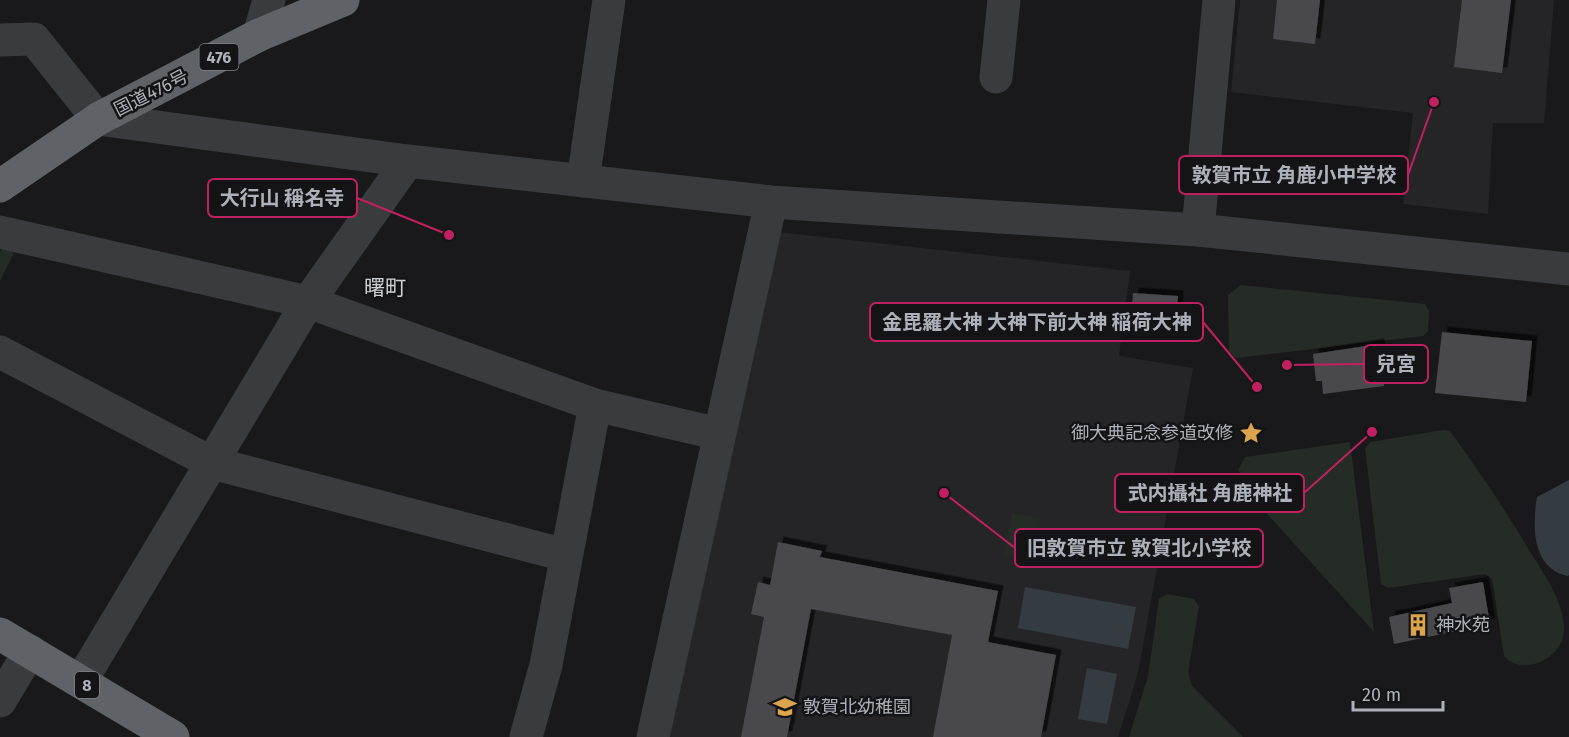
<svg xmlns="http://www.w3.org/2000/svg" width="1569" height="737" font-family="'Fira Sans','Noto Sans JP',sans-serif">
	<style>
		.built { fill: #252528 }
		.green { fill: #252c26 }
		.water { fill: #343c42 }
		.building { fill: #48494d; filter: url(#shadow) }
		.lines { fill: none; stroke-linecap: round; stroke-linejoin: round }
		.minor { stroke: #3a3b3f; stroke-width: 33 }
		.tertiary { stroke: #3a3b3f; stroke-width: 33 }
		.trunk { stroke: #5f6267; stroke-width: 33 }
		.labels { text-anchor: middle; dominant-baseline: central; stroke-width: 5; stroke-linejoin: round; paint-order: stroke }
		.shield { fill: #141416; stroke: #7f8288; stroke-width: 1.5 }
		.shield-label { font-size: 16px; font-weight: bold; fill: #adb1b9 }
		.street-label { font-size: 18px; fill: #adb1b9; stroke: #141416 }
		.poi-label { font-size: 18px; fill: #adb1b9; stroke: #141416; text-anchor: start }
		.quarter-label { font-size: 21px; fill: #cdd0d5; stroke: #141416 }
		.leader { fill: none; stroke: #c12060; stroke-width: 2 }
		.callout-dot { fill: #c12060; stroke: #141416; stroke-width: 2 }
		.callout { fill: #141416; stroke: #c12060; stroke-width: 2 }
		.callout-label { font-size: 20px; text-anchor: middle; font-weight: bold; fill: #adb1b9 }
	</style>
	<defs>
		<filter id="shadow"><feDropShadow dx="5.5" dy="-5.5" stdDeviation="0" flood-color="#0009"/></filter>
	</defs>
	<rect width="100%" height="100%" fill="#19191b"/>
	<g class="built">
		<polygon points="1240,0 1554,0 1544,123 1493,123 1488,214 1403,204 1413,113 1231,92"/>
		<polygon points="778,232 1130,271 1119,356 1193,368 1138,673 1118,737 664,737"/>
	</g>
	<g class="green">
		<polygon points="4,248 14,253 0,281 0,252"/>
		<polygon points="1241,285 1425,304 1429,312 1428,331 1423,336 1236,358 1229,351 1228,295"/>
		<path d="M1443 430 1450 431C1478 470 1505 509 1529 550 1544 574 1561 597 1564 625 1568 655 1525 679 1504 656L1492 579 1485 574 1388 588 1381 584 1365 448 1371 442Z"/>
		<polygon points="1350,442 1374,632 1261,507 1238,470 1245,457"/>
		<polygon points="1012,513 1041,518 1033,561 1004,555"/>
		<polygon points="1167,594 1194,599 1199,606 1188,673 1192,686 1243,737 1129,737 1148,676 1159,599"/>
	</g>
	<g class="water">
		<path d="M1569 480V575L1568 576C1532 569 1532 526 1537 497Z"/>
		<polygon points="1025,587 1136,607 1128,649 1018,628"/>
		<polygon points="1087,668 1117,674 1107,724 1078,719"/>
	</g>
	<g class="building">
		<polygon points="1277,0 1320,0 1315,44 1273,39"/>
		<polygon points="1462,0 1511,0 1502,73 1454,67"/>
		<polygon points="1133,293 1178,296 1175,337 1130,334"/>
		<polygon points="1442,332 1532,341 1526,402 1435,393"/>
		<polygon points="1379,344 1380,350 1387,349 1390,378 1384,379 1384,386 1323,394 1322,381 1316,381 1313,354"/>
		<polygon points="778,542 822,551 820,557 998,591 988,642 1056,655 1041,737 933,737 952,635 811,609 787,737 741,737 764,617 751,614 758,582 770,585"/>
		<polygon points="1483,582 1490,624 1394,644 1389,617 1452,603 1449,588"/>
	</g>
	<g class="lines">
		<g class="minor">
			<polyline points="259,35 269,0"/>
			<polyline points="0,40 34,39 98,119"/>
			<polyline points="996,77 1004,0"/>
			<polyline points="583,181 609,0"/>
			<polyline points="1198,230 1219,0"/>
			<polyline points="0,232 308,302 595,405 719,434"/>
			<polyline points="0,352 212,463 565,555"/>
			<polyline points="81,681 308,302 408,161"/>
			<polyline points="0,701 30,651"/>
			<polyline points="526,737 546,665 595,405"/>
			<polyline points="653,737 771,202"/>
		</g>
		<polyline class="tertiary" points="98,119 408,161 771,202 1198,230 1569,269"/>
		<g class="trunk">
			<polyline points="0,186 98,119 259,35 343,0"/>
			<polyline points="0,634 173,737"/>
		</g>
	</g>
	<defs>
		<g id="sight-bare" transform="scale(1.8)"><path d="M0-6L1.8-2.2L6-1.7L2.9 1.2L3.7 5.4L0 3.3L-3.7 5.4L-2.9 1.2L-6-1.7L-1.8-2.2Z" fill="#dda44e" stroke="#141416" stroke-width="2.5" paint-order="stroke"/></g>
		<g id="building-bare" transform="scale(1.8)"><path d="M-4-6H4V6H1V3H-1V6H-4ZM-2.5-4.3h1.7v1.8h-1.7ZM.8-4.3h1.7v1.8H.8ZM-2.5-1h1.7V.8h-1.7ZM.8-1h1.7V.8H.8Z" fill="#dda44e" stroke="#141416" stroke-width="2.5" paint-order="stroke"/></g>
		<g id="school-bare" transform="scale(1.8)"><path d="M0-5L7-2L0 1L-7-2ZM-4 1L0 2.5L4 1V4Q0 6-4 4Z" fill="#dda44e" stroke="#141416" stroke-width="2.5" paint-order="stroke"/></g>
	</defs>
	<g fill-rule="evenodd">
		<use href="#sight-bare" x="1251" y="433"/>
		<use href="#building-bare" x="1418" y="625"/>
		<use href="#school-bare" x="785" y="707"/>
	</g>
	<g class="labels">
		<g class="shield">
			<rect x="199.5" y="44" width="39" height="26" rx="4.5"/>
			<rect x="75" y="672" width="24" height="26" rx="4.5"/>
		</g>
		<g class="shield-label">
			<text x="219" y="57">476</text>
			<text x="87" y="685">8</text>
		</g>
		<g class="street-label">
			<text transform="translate(151 93) rotate(-27)">国道476号</text>
		</g>
		<g class="poi-label">
			<text x="1233" y="433" text-anchor="end">御大典記念参道改修</text>
			<text x="1436" y="625">神水苑</text>
			<text x="803" y="707">敦賀北幼稚園</text>
		</g>
		<g class="quarter-label">
			<text x="385" y="288">曙町</text>
		</g>
	</g>
	<path class="leader" d="M1434 102L1408 175M449 235L357 198M1257 387L1203 322M1287 365L1364 364M1372 432L1304 493M944 493L1015 548"/>
	<g class="callout-dot">
		<circle cx="1434" cy="102" r="6"/>
		<circle cx="449" cy="235" r="6"/>
		<circle cx="1257" cy="387" r="6"/>
		<circle cx="1287" cy="365" r="6"/>
		<circle cx="1372" cy="432" r="6"/>
		<circle cx="944" cy="493" r="6"/>
	</g>
	<g class="callout">
		<rect x="1179" y="156" width="229" height="38" rx="6"/>
		<rect x="208" y="179" width="149" height="38" rx="6"/>
		<rect x="870" y="303" width="333" height="38" rx="6"/>
		<rect x="1364" y="345" width="64" height="38" rx="6"/>
		<rect x="1115" y="474" width="189" height="38" rx="6"/>
		<rect x="1015" y="529" width="248" height="38" rx="6"/>
	</g>
	<g class="callout-label">
		<text x="1294" y="182">敦賀市立 角鹿小中学校</text>
		<text x="282" y="205">大行山 稱名寺</text>
		<text x="1037" y="329">金毘羅大神 大神下前大神 稲荷大神</text>
		<text x="1396" y="371">兒宮</text>
		<text x="1210" y="500">式内攝社 角鹿神社</text>
		<text x="1139" y="555">旧敦賀市立 敦賀北小学校</text>
	</g>
	<path d="M1353 701v9h90v-9" fill="none" stroke="#adb1b9" stroke-width="3"/>
	<text x="1362" y="701" font-size="18" fill="#adb1b9" stroke="#141416" stroke-width="4.5" paint-order="stroke">20 m</text>
</svg>
